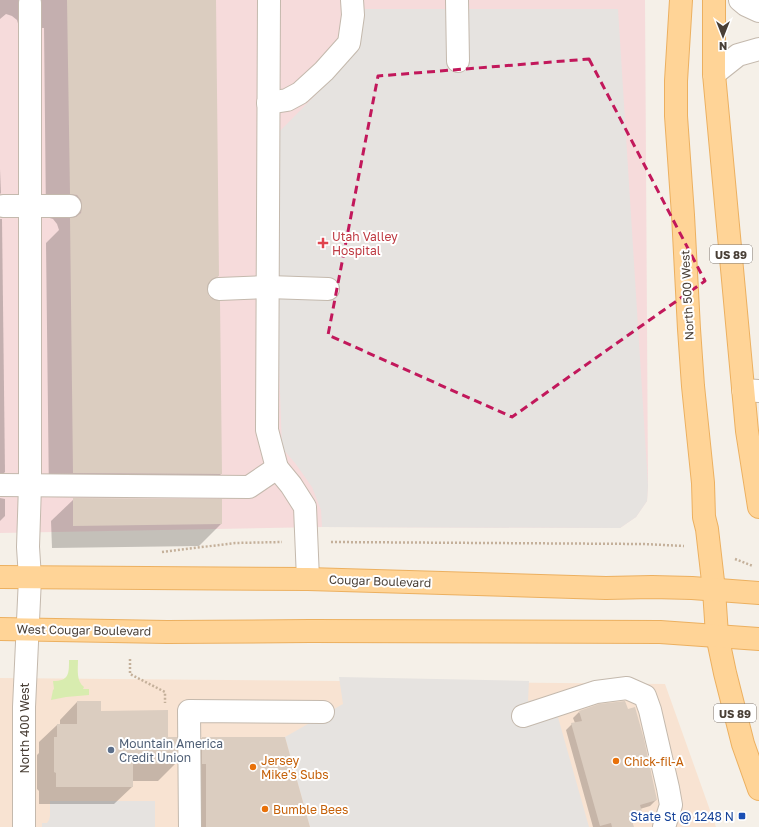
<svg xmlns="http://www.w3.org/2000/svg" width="759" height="827" font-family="'Golos Text',sans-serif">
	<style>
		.commercial { fill: #f8e3d2 }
		.medical { fill: #f6dbdb }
		.green { fill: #d8ecaf }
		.parking { fill: #e6e3e0 }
		.shadow { fill: #0003 }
		.building { fill: #dbcdc0 }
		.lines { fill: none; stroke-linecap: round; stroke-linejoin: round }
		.minor-casing { stroke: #c4b9ad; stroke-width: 24 }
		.major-casing { stroke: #ecb060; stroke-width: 24 }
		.path { stroke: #c4b09a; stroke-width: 2.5; stroke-dasharray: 2 2; stroke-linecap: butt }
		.minor { stroke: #fff; stroke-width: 22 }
		.major { stroke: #ffd497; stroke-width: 22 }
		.marked { fill: none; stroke: #c2185b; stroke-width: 3; stroke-dasharray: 8 5; stroke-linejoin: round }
		.health-dot { fill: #e0444e; stroke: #fff; stroke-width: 1.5 }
		.service-dot { fill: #5c6f8a; stroke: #fff; stroke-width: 1.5 }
		.food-dot { fill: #e8710a; stroke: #fff; stroke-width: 1.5 }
		.transit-dot { fill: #1a4fb4; stroke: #fff; stroke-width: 1.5 }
		.labels { text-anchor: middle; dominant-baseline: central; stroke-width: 4; stroke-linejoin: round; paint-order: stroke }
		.shield { fill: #fff; stroke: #807972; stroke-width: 1 }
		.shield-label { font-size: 11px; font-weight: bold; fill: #493f36 }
		.health-label { font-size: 12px; fill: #be3a42; stroke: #fff; text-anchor: start }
		.street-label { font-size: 12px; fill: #493f36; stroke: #fff }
		.service-label { font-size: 12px; fill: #4e5e75; stroke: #fff; text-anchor: start }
		.food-label { font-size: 12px; fill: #c56008; stroke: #fff; text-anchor: start }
		.transit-label { font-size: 12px; fill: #164399; stroke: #fff; text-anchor: end }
	</style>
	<rect width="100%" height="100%" fill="#f5f0e8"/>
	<polygon class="commercial" points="0,678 665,684 716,827 0,827"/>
	<polygon class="medical" points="0,0 645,0 648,485 647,501 636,517 620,528 322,527 0,533"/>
	<path class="green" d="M69 660H78C78 669 76 681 84 687L83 689H89V695L66 697 51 700 53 690 54 689 53 681C69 681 69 674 69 660Z"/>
	<g class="parking">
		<polygon points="363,9 618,9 648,485 647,501 636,517 620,528 322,527 321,510 312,487 295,463 282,448 277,310 278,133 343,67 357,41"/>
		<polygon points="339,677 529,681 528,701 552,696 589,827 310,827 285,737 343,704"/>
		<polygon points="50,801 155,801 155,827 42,827 42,823 47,823 49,820 50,816"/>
	</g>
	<g class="shadow">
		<polygon points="0,0 215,0 218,276 205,289 221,474 197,498 49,497 46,243 59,230 57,224 53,219 46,217 44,28 19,27 17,20 12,16 6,14 0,19"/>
		<polygon points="0,169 1,193 0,194"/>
		<polygon points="0,219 2,219 5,472 0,477"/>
		<polygon points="0,498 5,499 5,516 0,521"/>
		<polygon points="74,499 221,524 199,546 52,548 51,521"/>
		<polygon points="77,702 167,738 176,763 158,781 132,781 132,787 114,804 39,804 39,791 37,789 37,755 39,753 39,742 57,725 60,725 60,720"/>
		<polygon points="579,712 656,800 650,806 640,809 642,815 636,821 632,822 633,827 593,827 566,730 572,724 575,723 573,718"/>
		<polygon points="202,738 309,827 184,827 180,761"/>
	</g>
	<g class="building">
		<polygon points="67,0 216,0 219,276 212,279 208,284 207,289 209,296 214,300 220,301 222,474 73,473 70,218 76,217 81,213 82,206 81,200 77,195 70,194"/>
		<polygon points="73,498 222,499 222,524 73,526"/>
		<polygon points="77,701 101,701 101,711 168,710 168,737 177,737 177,764 133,764 133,787 56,787 56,773 54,772 54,737 57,737 57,724 77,724"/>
		<polygon points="625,701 628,709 635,707 644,739 657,800 640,805 643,815 631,818 634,827 612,827 611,823 600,826 571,723 582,721 579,711 599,704"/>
		<polygon points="202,737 285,737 310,827 206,827 206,764 202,764"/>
	</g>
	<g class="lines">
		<g class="minor-casing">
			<g id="minor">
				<polyline points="269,0 267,430 277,468"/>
				<polyline points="457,0 458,61"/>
				<polyline points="740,0 746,5 759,11"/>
				<polyline points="714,74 738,55 759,49"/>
				<polyline points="268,103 287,100 300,93 324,71 349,43 353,15 352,0"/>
				<polyline points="3,206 70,206"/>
				<polyline points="219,289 268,287 328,289"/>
				<polyline points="743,390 759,391"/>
				<polyline points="0,485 249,487 277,468 291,485 305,507 308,579"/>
				<polyline points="523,716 596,692 627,688 645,696 650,710 668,788 671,805 664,827"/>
				<polyline points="24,827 24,707 30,578 28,547 30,485 30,3"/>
				<polyline points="190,827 189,711 323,712"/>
			</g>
		</g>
		<g class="major-casing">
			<g id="major">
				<polyline points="681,0 676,81 676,116 683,215 689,329 693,386 703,483 704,517 707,529 714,590 717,635 725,673 743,744 759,789"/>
				<polyline points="714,0 714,74 747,431 759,507"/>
				<polyline points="0,577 308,579 606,588 652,587 692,588 759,593"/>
				<polyline points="0,629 167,632 310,631 660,632 759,639"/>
			</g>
		</g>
		<g class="path">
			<polyline points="331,542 644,544 684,546"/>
			<polyline points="162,552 235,543 282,542"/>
			<polyline points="735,559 753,566"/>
			<polyline points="130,659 130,674 165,692 165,703"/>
		</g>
		<use href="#minor" class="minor"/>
		<use href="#major" class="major"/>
	</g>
	<path class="marked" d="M589 59 705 281 512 417 328 335 378 76Z"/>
	<path class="health-dot" d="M321 237h4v4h4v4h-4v4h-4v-4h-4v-4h4z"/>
	<circle class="service-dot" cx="111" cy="750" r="4"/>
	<g class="food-dot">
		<circle cx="616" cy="761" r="4"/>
		<circle cx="253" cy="767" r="4"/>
		<circle cx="265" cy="809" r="4"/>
	</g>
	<rect class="transit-dot" x="738" y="812" width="8" height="8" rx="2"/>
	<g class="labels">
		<g class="shield">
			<rect x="710" y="245" width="42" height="18" rx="3"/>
			<rect x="714" y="704" width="42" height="18" rx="3"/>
		</g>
		<g class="shield-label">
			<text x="731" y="254">US 89</text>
			<text x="735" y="713">US 89</text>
		</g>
		<g class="health-label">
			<text x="332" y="236">Utah Valley<tspan x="332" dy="14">Hospital</tspan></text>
		</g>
		<g class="street-label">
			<text transform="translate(687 295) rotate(-93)">North 500 West</text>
			<text transform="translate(380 581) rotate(2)">Cougar Boulevard</text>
			<text transform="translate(84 630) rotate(1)">West Cougar Boulevard</text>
			<text transform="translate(24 728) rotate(-90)">North 400 West</text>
		</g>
		<g class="service-label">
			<text x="119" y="743">Mountain America<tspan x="119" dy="14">Credit Union</tspan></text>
		</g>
		<g class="food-label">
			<text x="261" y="760">Jersey<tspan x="261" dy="14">Mike's Subs</tspan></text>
			<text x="624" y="761">Chick-fil-A</text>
			<text x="273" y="809">Bumble Bees</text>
		</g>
		<g class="transit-label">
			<text x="734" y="816">State St @ 1248 N</text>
		</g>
	</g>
	<g transform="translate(723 36) rotate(180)" stroke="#ffffff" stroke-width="3" paint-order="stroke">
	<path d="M0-3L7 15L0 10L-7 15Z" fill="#493f36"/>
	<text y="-6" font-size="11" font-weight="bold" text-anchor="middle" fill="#493f36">N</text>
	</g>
</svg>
